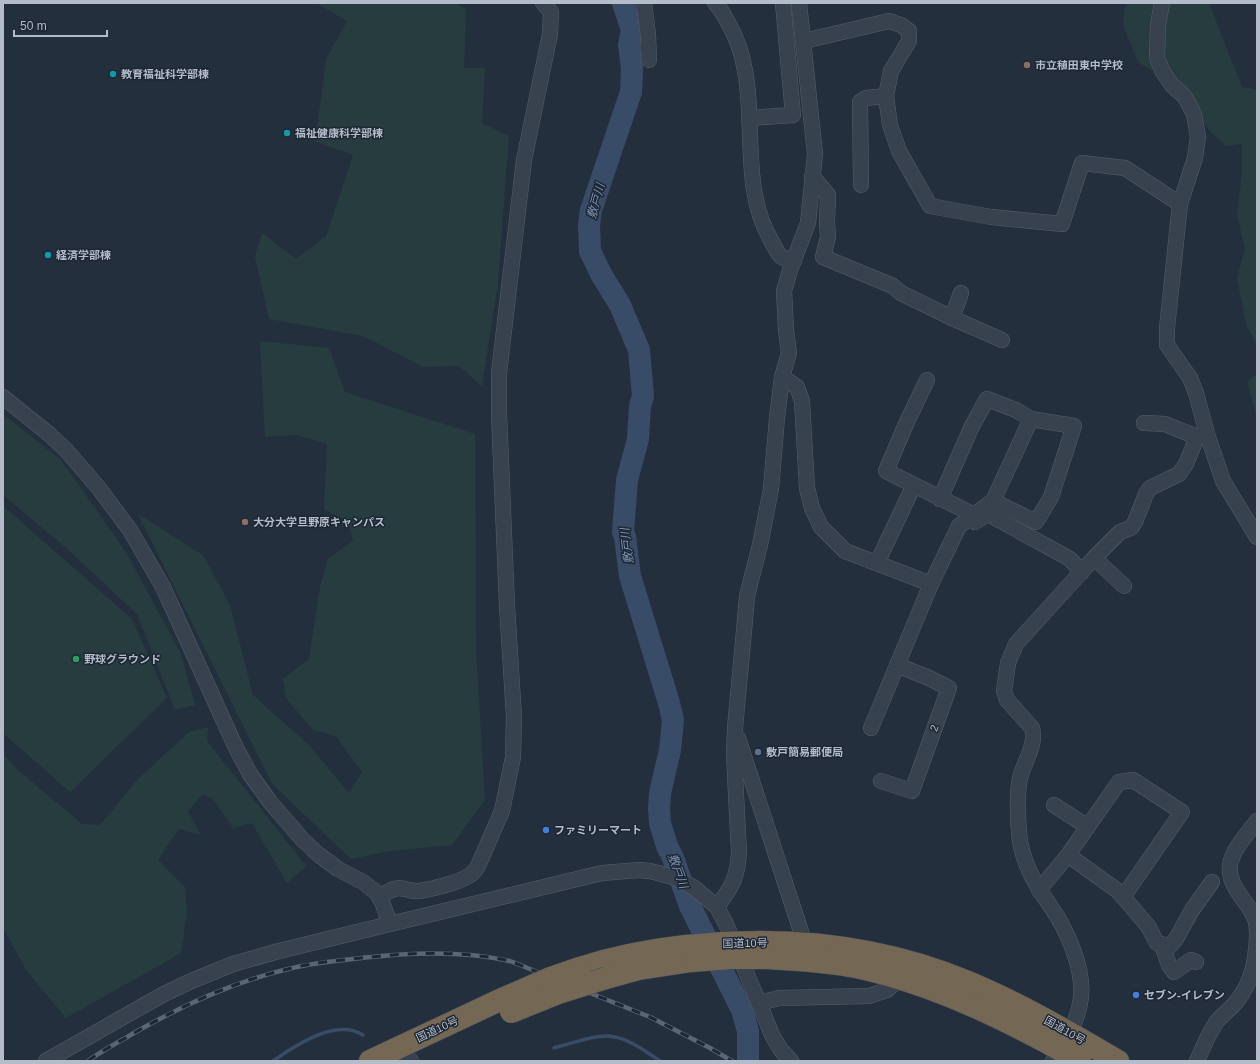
<svg xmlns="http://www.w3.org/2000/svg" width="1260" height="1064" font-family="Arial,'Noto Sans JP',sans-serif">
	<style>
		.green { fill: #263c3f }
		.lines { fill: none; stroke-linecap: round; stroke-linejoin: round }
		.stream { stroke: #394c67; stroke-width: 3.5 }
		.river { stroke: #394c67; stroke-width: 22 }
		.minor-casing { stroke: #565f6c; stroke-width: 16 }
		.highway-casing { stroke: #434c59; stroke-width: 23 }
		.minor { stroke: #38414e; stroke-width: 15 }
		.highway { stroke: #746855; stroke-width: 22 }
		.rail-casing { stroke: #5a6575; stroke-width: 4.5 }
		.rail { stroke: #1d2633; stroke-width: 3; stroke-dasharray: 9; stroke-linecap: butt }
		.highway-bridge-casing { stroke: #434c59; stroke-width: 23; stroke-linecap: butt }
		.highway-bridge { stroke: #746855; stroke-width: 22 }
		.education-dot { fill: #8d6e63; stroke: #1d2633; stroke-width: 1.5 }
		.culture-dot { fill: #0f9aa8; stroke: #1d2633; stroke-width: 1.5 }
		.leisure-dot { fill: #2e9e5b; stroke: #1d2633; stroke-width: 1.5 }
		.service-dot { fill: #5c6f8a; stroke: #1d2633; stroke-width: 1.5 }
		.shop-dot { fill: #3f7fe0; stroke: #1d2633; stroke-width: 1.5 }
		.labels { text-anchor: middle; dominant-baseline: central; stroke-width: 3; stroke-linejoin: round; paint-order: stroke }
		.poi-label { font-size: 11px; font-weight: bold; fill: #b4bcc9; stroke: #1d2633; text-anchor: start }
		.street-label { font-size: 11px; fill: #b4bcc9; stroke: #1d2633 }
		.water-label { font-size: 12px; font-style: italic; fill: #7c92b1; stroke: #1d2633 }
	</style>
	<rect width="100%" height="100%" fill="#242f3e"/>
	<g class="green">
		<polygon points="316,3 454,3 466,9 464,68 485,68 482,123 509,136 498,283 482,386 459,366 423,367 363,336 269,319 255,256 262,233 296,259 326,236 353,155 314,141 318,121 326,59 347,21"/>
		<polygon points="1128,3 1209,3 1242,87 1257,90 1257,345 1246,324 1237,278 1245,249 1237,215 1242,172 1242,144 1226,146 1210,131 1179,87 1138,62 1123,25 1125,7"/>
		<polygon points="260,341 329,348 345,392 475,434 476,650 485,800 452,845 390,851 351,859 272,784 138,514 203,555 230,605 253,695 309,745 349,793 362,772 336,736 313,730 286,698 283,679 309,659 320,587 328,559 353,541 348,521 324,510 327,444 297,435 265,437"/>
		<polygon points="1257,374 1257,418 1247,382"/>
		<polygon points="3,414 61,460 126,552 181,654 195,705 175,710 137,614 65,547 3,495"/>
		<polygon points="3,506 132,619 167,698 70,792 3,733"/>
		<polygon points="208,727 207,741 306,866 287,883 252,823 233,828 213,799 203,794 188,811 201,835 179,829 158,860 185,887 187,912 181,953 66,1018 26,970 5,931 3,931 3,754 19,771 82,824 100,825 138,779 189,732"/>
	</g>
	<g class="lines">
		<g class="stream">
			<path d="M554 1048C568 1044 594 1035 608 1036 627 1037 645 1051 660 1061"/>
			<path d="M273 1061C296 1045 336 1018 363 1035"/>
		</g>
		<polyline class="river" points="623,3 632,30 629,45 632,69 631,92 591,210 589,225 590,251 601,274 620,305 639,350 643,396 640,406 638,439 627,480 623,532 625,537 630,576 669,703 673,720 670,750 660,793 659,809 660,823 667,846 673,858 690,906 742,1010 748,1031 748,1061"/>
		<g class="minor-casing">
			<g id="minor">
				<polyline points="644,3 648,34 649,60"/>
				<path d="M715 3C720 8 724 15 727 21 768 87 732 176 772 242 775 247 778 255 782 257 785 259 790 260 794 261"/>
				<polyline points="1162,3 1158,25 1157,58 1163,72 1172,85 1185,97 1194,114 1198,137 1195,158 1180,204"/>
				<polyline points="804,41 889,21 901,25 909,31 909,41 891,71 886,96 890,125 899,151 930,206 991,217 1062,224 1082,163 1125,168 1180,204 1167,328 1167,345 1190,378 1196,393 1207,434 1223,481 1257,537"/>
				<polyline points="749,118 793,115 783,3"/>
				<polyline points="812,176 828,195 827,223 828,237 823,257 893,286 901,293 952,318 961,293"/>
				<polyline points="861,185 860,102 866,98 886,96"/>
				<polyline points="952,318 1002,340"/>
				<polyline points="782,377 797,387 802,401 807,488 812,508 821,527 845,551 931,584"/>
				<polyline points="927,380 906,424 886,471 974,515"/>
				<polyline points="3,397 49,434 66,450 98,487 130,530 163,587 236,748 250,774 270,802 302,839 319,855 338,869 363,882 377,893 382,902 390,924"/>
				<polyline points="1144,423 1165,424 1197,437 1206,434"/>
				<polyline points="940,499 972,426 987,399 1016,410 1031,419"/>
				<polyline points="974,521 975,522 988,514 1070,559 1082,572"/>
				<polyline points="877,563 914,485"/>
				<polyline points="1124,586 1094,558 1120,532 1131,528 1135,522 1146,494 1150,488 1179,474 1186,464 1197,437"/>
				<polyline points="871,728 931,584 959,526 993,501 1031,419 1074,426 1051,497 1036,522 993,501"/>
				<polyline points="738,738 805,944"/>
				<polyline points="881,781 912,791 949,688 929,678 897,665"/>
				<polyline points="1054,805 1088,827"/>
				<polyline points="1068,855 1119,782 1133,780 1182,812 1123,897"/>
				<polyline points="1039,890 1068,855 1118,891 1148,926 1157,943 1170,946 1176,939 1192,910 1212,882"/>
				<path d="M379 897C388 892 394 886 405 889 410 890 415 892 420 891 432 889 461 882 470 875 474 873 476 869 478 866L502 811 513 757 514 717 507 606 499 414V373L524 160 550 34 551 12 543 3"/>
				<path d="M717 907C732 886 737 880 739 853L734 755 735 728 746 609 747 596 760 545 771 489 777 418 782 377 789 353 786 330 784 291 790 270 808 223 815 154 799 3"/>
				<polyline points="1162,945 1169,965 1174,972 1191,960 1196,962"/>
				<polyline points="759,1003 779,998 869,996 887,990 899,979"/>
				<path d="M407 1043C405 1050 405 1056 411 1061"/>
				<polyline points="46,1061 162,995 189,982 233,964 279,951 390,924 602,873 639,870 650,871 673,877 693,887 717,907 726,924 773,1037 781,1050 791,1061"/>
				<path d="M1053 1061C1065 1042 1079 1020 1081 997 1084 968 1067 930 1051 907 1035 884 1021 861 1019 832 1018 818 1017 791 1020 778 1024 762 1037 744 1032 728L1007 700 1004 691 1008 663 1016 644 1094 558"/>
				<path d="M1197 1061C1203 1047 1209 1032 1218 1020 1224 1013 1232 1008 1237 1001 1245 991 1250 980 1253 968 1256 955 1259 931 1255 919 1248 901 1227 886 1230 865 1232 850 1248 833 1257 821"/>
			</g>
		</g>
		<g class="highway-casing">
			<g id="highway">
				<path d="M761 942C831 942 903 955 968 982 1021 1004 1070 1033 1118 1061"/>
				<path d="M768 958C797 960 827 961 856 967 935 984 1010 1021 1080 1061"/>
				<path d="M580 968C614 957 650 950 686 946"/>
				<polyline points="606,978 639,969 691,961"/>
				<polyline points="370,1061 502,999"/>
			</g>
		</g>
		<use href="#minor" class="minor"/>
		<use href="#highway" class="highway"/>
		<g class="rail-casing">
			<path id="rail" d="M88 1061C103 1050 119 1042 134 1033 183 1005 233 982 288 969 315 962 343 960 371 957 418 952 464 951 510 961L650 1017 710 1048 732 1061"/>
		</g>
		<use href="#rail" class="rail"/>
		<g class="highway-bridge-casing">
			<g id="highway-bridge">
				<polyline points="686,946 723,943 761,942"/>
				<polyline points="691,961 731,958 768,958"/>
				<polyline points="502,999 548,979 580,968"/>
				<polyline points="511,1012 558,993 606,978"/>
			</g>
		</g>
		<use href="#highway-bridge" class="highway-bridge"/>
	</g>
	<g class="education-dot">
		<circle cx="1027" cy="65" r="4"/>
		<circle cx="245" cy="522" r="4"/>
	</g>
	<g class="culture-dot">
		<circle cx="113" cy="74" r="4"/>
		<circle cx="287" cy="133" r="4"/>
		<circle cx="48" cy="255" r="4"/>
	</g>
	<circle class="leisure-dot" cx="76" cy="659" r="4"/>
	<circle class="service-dot" cx="758" cy="752" r="4"/>
	<g class="shop-dot">
		<circle cx="546" cy="830" r="4"/>
		<circle cx="1136" cy="995" r="4"/>
	</g>
	<g class="labels">
		<g class="poi-label">
			<text x="1035" y="65">市立稙田東中学校</text>
			<text x="121" y="74">教育福祉科学部棟</text>
			<text x="295" y="133">福祉健康科学部棟</text>
			<text x="56" y="255">経済学部棟</text>
			<text x="253" y="522">大分大学旦野原キャンパス</text>
			<text x="84" y="659">野球グラウンド</text>
			<text x="766" y="752">敷戸簡易郵便局</text>
			<text x="554" y="830">ファミリーマート</text>
			<text x="1144" y="995">セブン-イレブン</text>
		</g>
		<g class="street-label">
			<text transform="translate(934 728) rotate(-70)">2</text>
			<text transform="translate(745 943) rotate(-1)">国道10号</text>
			<text transform="translate(437 1029) rotate(-25)">国道10号</text>
			<text transform="translate(1065 1030) rotate(29)">国道10号</text>
		</g>
		<g class="water-label">
			<text transform="translate(596 201) rotate(-75)">敷戸川</text>
			<text transform="translate(627 546) rotate(-97)">敷戸川</text>
			<text transform="translate(678 871) rotate(70)">敷戸川</text>
		</g>
	</g>
	<rect width="1260" height="1064" fill="none" stroke="#b4bcc9" stroke-width="8"/>
	<path d="M14 30v6h93v-6" fill="none" stroke="#b4bcc9" stroke-width="2"/>
	<text x="20" y="30" font-size="12" fill="#b4bcc9" stroke="#1d2633" stroke-width="3" paint-order="stroke">50 m</text>
</svg>
